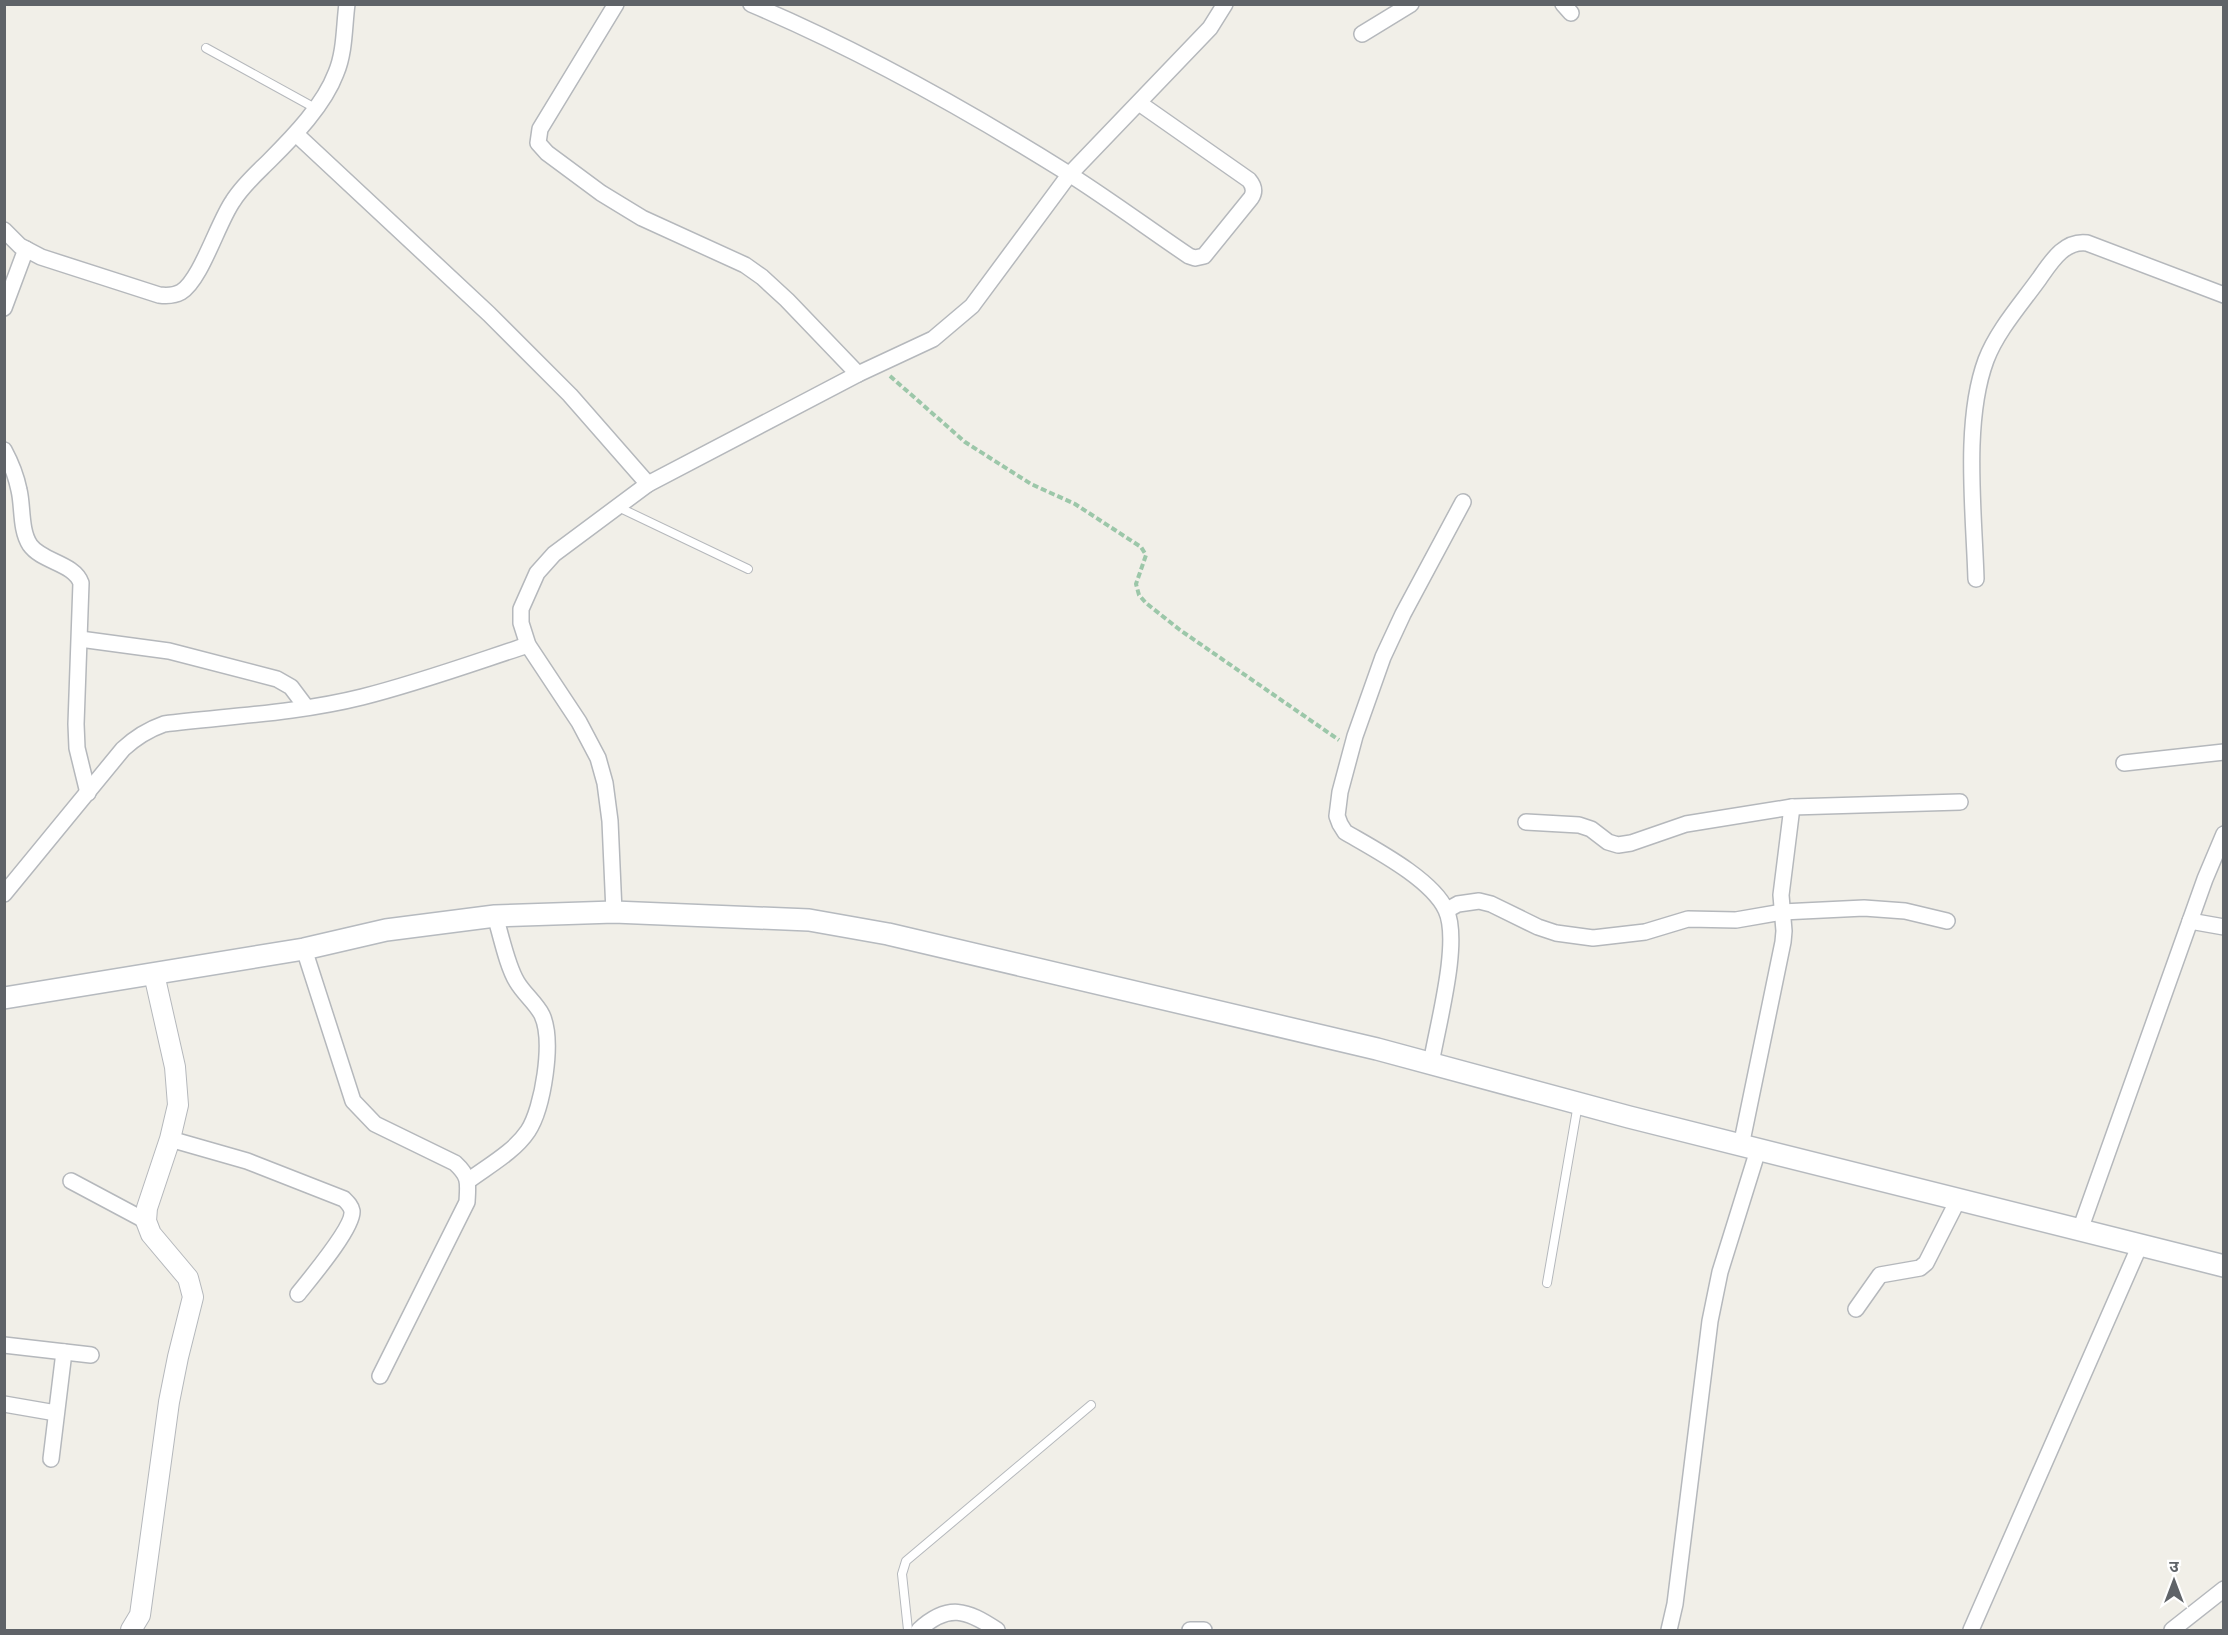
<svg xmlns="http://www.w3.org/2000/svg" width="2228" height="1635" font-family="'IBM Plex Sans','Noto Sans Devanagari',sans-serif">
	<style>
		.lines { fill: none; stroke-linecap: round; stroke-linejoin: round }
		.service-casing { stroke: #b5b8bc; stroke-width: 10 }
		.minor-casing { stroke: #b5b8bc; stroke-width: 18 }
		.tertiary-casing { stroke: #b5b8bc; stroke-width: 22 }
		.secondary-casing { stroke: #b6babf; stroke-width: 24 }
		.path { stroke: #9cc7a9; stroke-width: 4; stroke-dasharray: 6 3; stroke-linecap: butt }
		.service { stroke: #fff; stroke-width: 8 }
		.minor { stroke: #fff; stroke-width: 15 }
		.tertiary { stroke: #fff; stroke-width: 20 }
		.secondary { stroke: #fff; stroke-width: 21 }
	</style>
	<rect width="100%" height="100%" fill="#f1efe8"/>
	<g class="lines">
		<g class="service-casing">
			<g id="service">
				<polyline points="206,48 315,108"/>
				<polyline points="618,507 748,569"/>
				<polyline points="1547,1283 1578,1104"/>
				<polyline points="908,1630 902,1574 906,1561 1091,1405"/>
			</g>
		</g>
		<g class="minor-casing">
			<g id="minor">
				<polyline points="616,4 540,129 538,143 547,153 601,193 642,218 745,265 762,277 787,300 858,374"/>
				<path d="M751 4C862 51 967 110 1069 174 1110 200 1149 229 1189 256L1195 258 1204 256 1251 198C1255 192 1254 186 1249 180L1139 103"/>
				<polyline points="1563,4 1571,13"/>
				<polyline points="1362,34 1411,4"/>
				<polyline points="296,134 489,314 570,395 648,484"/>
				<path d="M4 230 20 246 41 257 159 295C167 296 174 296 181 292 201 280 218 222 233 201 243 185 257 173 270 160 294 136 324 105 336 73 345 52 344 26 347 4"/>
				<polyline points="4,308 26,249"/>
				<path d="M4 450C11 463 16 475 19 490 23 506 20 530 30 545 42 562 74 563 81 583L76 724 77 748 88 793"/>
				<path d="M1976 579C1974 512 1963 422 1986 360 1997 331 2021 304 2039 279 2051 262 2064 240 2087 243L2224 295"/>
				<polyline points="80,639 169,651 277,679 291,687 306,707"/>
				<polyline points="2124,763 2224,752"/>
				<polyline points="1526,822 1579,825 1591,829 1608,842 1618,845 1631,843 1686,824 1792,807 1960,802"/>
				<path d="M4 894 123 749C136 737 147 730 164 724 230 716 298 713 362 697 418 683 473 663 528 645"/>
				<polyline points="1447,910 1458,904 1479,901 1491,904 1538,927 1556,933 1593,938 1645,932 1688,919 1736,920 1782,912 1864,908 1905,911 1947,921"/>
				<polyline points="614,912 610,821 605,783 598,758 579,722 528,645 521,623 521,609 537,573 554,554 648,484 858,374 933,339 972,306 1069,175 1210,28 1225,4"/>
				<polyline points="2190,921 2224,927"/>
				<path d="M304 949 353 1101 375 1124 455 1163C470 1177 468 1182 467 1202L380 1376"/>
				<path d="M1431 1064C1437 1027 1461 942 1446 910 1432 879 1374 849 1345 832L1340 824 1337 816 1340 792 1355 736 1383 657 1403 614 1463 502"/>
				<path d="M170 1139 247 1161 344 1199C348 1203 351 1206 352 1211 354 1227 309 1280 298 1294"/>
				<polyline points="1741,1146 1783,942 1784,931 1781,895 1792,807"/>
				<polyline points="71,1181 146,1221"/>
				<path d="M468 1181C488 1166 514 1152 528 1131 543 1108 554 1041 542 1015 536 1003 524 994 517 982 507 966 501 935 495 916"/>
				<polyline points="2080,1230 2205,879 2224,834"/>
				<polyline points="1856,1309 1880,1275 1920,1268 1926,1263 1958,1200"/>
				<polyline points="4,1345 91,1355"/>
				<polyline points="4,1404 56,1413"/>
				<polyline points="51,1459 64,1352"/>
				<path d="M919 1630C948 1603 967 1610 997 1630"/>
				<polyline points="1190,1630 1204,1630"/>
				<polyline points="1669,1630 1675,1604 1710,1321 1720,1272 1758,1150"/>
				<polyline points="1971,1630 2140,1245"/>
				<polyline points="2172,1630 2224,1589"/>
			</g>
		</g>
		<g class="tertiary-casing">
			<polyline id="tertiary" points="131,1630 140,1615 169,1402 178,1357 193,1297 188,1278 151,1234 146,1221 147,1208 170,1139 178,1105 175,1067 154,974"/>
		</g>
		<g class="secondary-casing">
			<polyline id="secondary" points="4,998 304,949 386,930 495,916 614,912 809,920 888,934 1377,1049 1629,1117 2224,1266"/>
		</g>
		<polyline class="path" points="890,376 965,442 1031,484 1075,504 1141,547 1146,555 1136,584 1139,595 1146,603 1180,630 1339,740"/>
		<use href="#service" class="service"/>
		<use href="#minor" class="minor"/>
		<use href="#tertiary" class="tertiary"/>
		<use href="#secondary" class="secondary"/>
	</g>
	<rect width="2228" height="1635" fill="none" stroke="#5f6368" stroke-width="12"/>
	<g transform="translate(2174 1581)" stroke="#ffffff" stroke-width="4.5" paint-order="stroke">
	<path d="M0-4.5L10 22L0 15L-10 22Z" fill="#5f6368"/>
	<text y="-9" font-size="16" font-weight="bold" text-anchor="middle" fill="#5f6368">उ</text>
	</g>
</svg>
